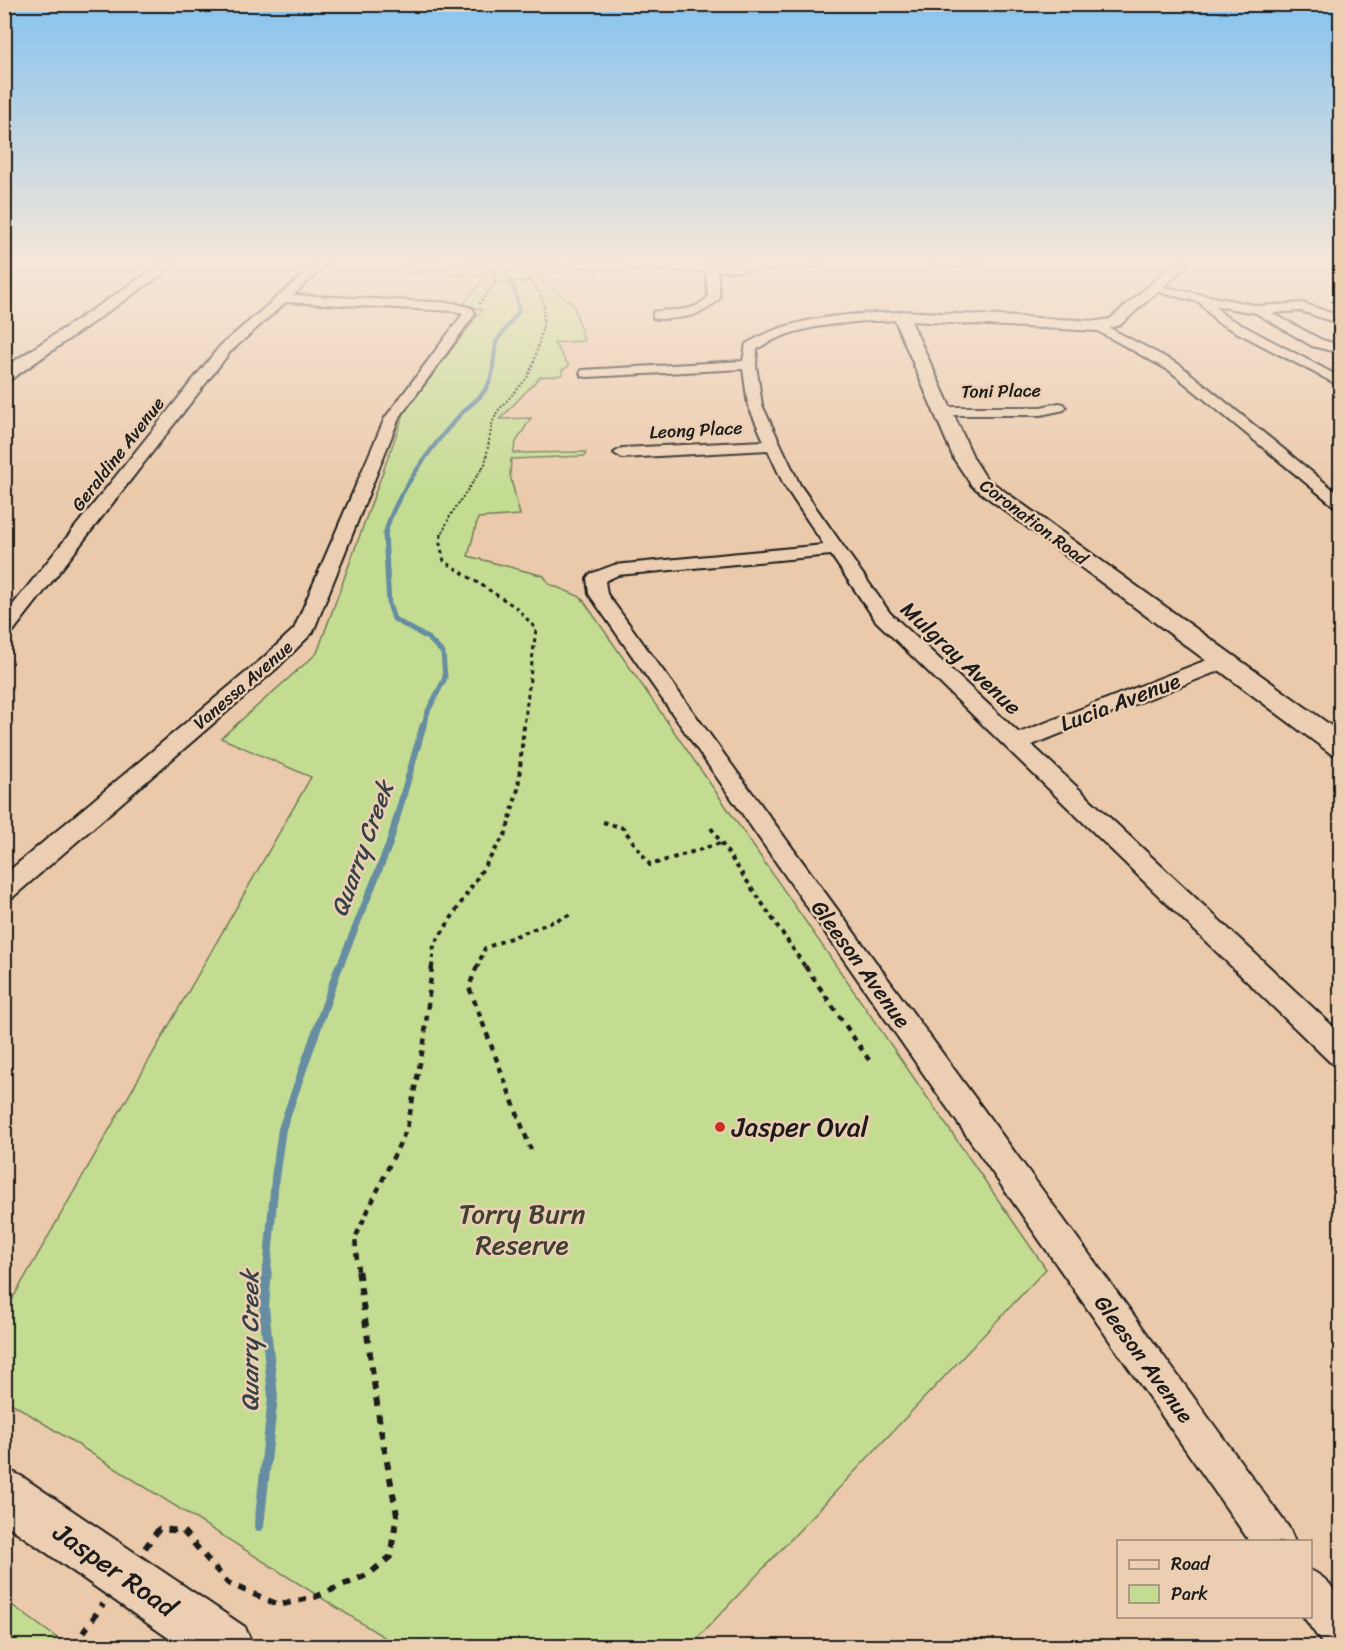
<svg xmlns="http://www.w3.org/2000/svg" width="1345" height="1651" font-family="Sriracha,sans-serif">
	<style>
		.green { fill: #c4dc92; stroke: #707c57; stroke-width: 1.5 }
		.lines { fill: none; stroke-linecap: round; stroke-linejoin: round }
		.stream-far5 { stroke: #668da1; stroke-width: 4 }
		.stream-far4 { stroke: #668da1; stroke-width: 4.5 }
		.stream-far3 { stroke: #668da1; stroke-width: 5 }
		.stream-far2 { stroke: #668da1; stroke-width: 7 }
		.stream-far1 { stroke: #668da1; stroke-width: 8 }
		.stream { stroke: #668da1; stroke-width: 10 }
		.minor-casing { stroke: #1c1c1c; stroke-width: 4 }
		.tertiary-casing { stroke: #1c1c1c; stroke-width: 4 }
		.path-far4 { stroke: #1c1c1c; stroke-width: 2; stroke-dasharray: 2 2; stroke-linecap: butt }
		.path-far3 { stroke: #1c1c1c; stroke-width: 3; stroke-dasharray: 4 4; stroke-linecap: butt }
		.path-far2 { stroke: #1c1c1c; stroke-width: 4; stroke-dasharray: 4.5 4.5; stroke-linecap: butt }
		.path-far1 { stroke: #1c1c1c; stroke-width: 4.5; stroke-dasharray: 6 6; stroke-linecap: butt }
		.path { stroke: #1c1c1c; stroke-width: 6; stroke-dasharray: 8 8; stroke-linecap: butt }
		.minor { fill: #eccfb2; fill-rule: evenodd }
		.tertiary { fill: #eccfb2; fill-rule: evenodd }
		.poi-dot { fill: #c8321e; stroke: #eccfb2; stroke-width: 2 }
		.labels { text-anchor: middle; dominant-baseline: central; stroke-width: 5; stroke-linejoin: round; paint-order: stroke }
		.far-street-label { font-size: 18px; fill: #1c1c1c; stroke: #eccfb2 }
		.street-label { font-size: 22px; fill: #1c1c1c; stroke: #eccfb2 }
		.water-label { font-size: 24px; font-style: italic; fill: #354248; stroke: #eccfb2 }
		.near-poi-label { font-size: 27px; fill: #1c1c1c; stroke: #eccfb2; text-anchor: start }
		.near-park-label { font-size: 27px; fill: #3e4234; stroke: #eccfb2 }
		.near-street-label { font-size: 27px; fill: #1c1c1c; stroke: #eccfb2 }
	</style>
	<rect width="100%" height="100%" fill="#ebcaab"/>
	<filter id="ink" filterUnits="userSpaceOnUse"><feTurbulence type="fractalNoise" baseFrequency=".0167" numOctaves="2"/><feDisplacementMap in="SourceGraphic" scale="12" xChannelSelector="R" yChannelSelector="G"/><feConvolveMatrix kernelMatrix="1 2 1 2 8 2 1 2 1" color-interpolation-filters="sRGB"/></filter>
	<g filter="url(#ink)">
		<g class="green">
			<polygon points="408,263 562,263 559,272 535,277 569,301 574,306 584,341 554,343 569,366 562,370 562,375 540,377 500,419 531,418 516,442 513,453 586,452 585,456 511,459 510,475 520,515 478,518 468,556 544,576 549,584 581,597 1046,1269 690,1646 398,1646 5,1399 5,1312 311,777 221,738 317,653 405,411 482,310 464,304 486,276 400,272"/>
			<polygon points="4,1600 5,1600 68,1646 5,1646"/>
		</g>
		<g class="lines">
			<path class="stream-far5" d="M487 263C511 272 515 287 519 311L496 342 492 375 488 384"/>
			<path class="stream-far4" d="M385 536C391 500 433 445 458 417 468 405 483 398 489 383"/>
			<polyline class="stream-far3" points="385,534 389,604 394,619 428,638 443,653 445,678 428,711 423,727"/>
			<polyline class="stream-far2" points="339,968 389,845 423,726"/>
			<polyline class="stream-far1" points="267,1271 275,1178 282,1129 339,966"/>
			<polyline class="stream" points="259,1526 273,1397 264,1307 267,1269"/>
			<g class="minor-casing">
				<g id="minor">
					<polygon points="317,263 328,263 293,295 454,303 472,308 475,314 399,418 313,632 276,669 13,897 4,900 4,875 262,659 294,629 385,418 463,314 453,311 286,302 230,352 11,634 4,636 4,616 220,346"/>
					<path d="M572 263H820L815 266 746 271H717L720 298C704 317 680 319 657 319L653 318V312C673 308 692 314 708 297L706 271 595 268 577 266Z"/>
					<polygon points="927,263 981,263 976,266 932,266"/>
					<polygon points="1154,285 1259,306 1302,303 1340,316 1340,324 1301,311 1272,313 1322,340 1340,345 1340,353 1312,346 1256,313 1215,306 1225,316 1340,377 1340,386 1217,322 1199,302 1150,290 1148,288"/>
					<path d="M901 312 905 313V319C893 321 880 321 867 321 830 324 789 328 757 349L756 365 762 405 800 485 890 613 1019 733 1217 656 1224 654 1231 656 1234 661 1231 666 1032 745 1340 1033V1066L1330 1062 876 621 831 555 618 575 605 581 607 594 1289 1528 1295 1542H1250L589 594 587 578 590 574 614 565 824 545 784 485 768 450 622 458 614 453 622 448 764 441 748 405 743 369 587 377 582 376 580 373 582 370 743 361 746 344C791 316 850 314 901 312Z"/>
					<polygon points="1098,322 1180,365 1340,495 1340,508 1334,506 1170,371 1094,329 1092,326"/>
					<polygon points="1059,403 1064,404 1066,407 1064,410 1041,415 944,415 937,411 944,407 1041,407"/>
					<path d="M1310 1570C1345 1586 1340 1612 1340 1646H1324L1303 1616H1310Z"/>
				</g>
			</g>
			<g class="tertiary-casing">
				<g id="tertiary">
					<polygon points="163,263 178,263 10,380 4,381 4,368"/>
					<polygon points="1175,263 1190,263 1120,325 1098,331 911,321 974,459 986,478 1340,732 1340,756 1330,753 972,486 954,459 893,316 901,311 1098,321 1110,319"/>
					<polygon points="4,1468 21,1476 245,1627 253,1646 180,1646 4,1523"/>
				</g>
			</g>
			<g class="path-far4">
				<polyline points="529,281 532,269 541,263"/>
				<polyline points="479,304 495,283"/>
				<polyline points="441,536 450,516 485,464 492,424 497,412 527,378 534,362 543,326 544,305 540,293 529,281 495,283 495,276 484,267 464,263"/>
			</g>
			<polyline class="path-far3" points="441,534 440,544 444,561 517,608 536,629 524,727"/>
			<g class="path-far2">
				<polyline points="603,822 623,828 650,865 721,843"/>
				<polyline points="711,828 806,968"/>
				<polyline points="432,968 434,945 506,833 518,789 524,726"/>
				<polyline points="477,968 485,948 572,914"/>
			</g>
			<g class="path-far1">
				<polyline points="477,966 469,987 531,1150"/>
				<polyline points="805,966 869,1060"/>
				<polyline points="358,1271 355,1238 407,1128 424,1043 432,966"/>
			</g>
			<g class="path">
				<polyline points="145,1548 159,1529 183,1531 228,1583 279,1605 315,1597 369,1574 390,1557 397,1515 380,1425 358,1269"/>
				<polyline points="74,1646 103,1604"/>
			</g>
			<use href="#minor" class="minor"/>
			<use href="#tertiary" class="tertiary"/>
		</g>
	</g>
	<linearGradient id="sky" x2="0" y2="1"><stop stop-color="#87c3ef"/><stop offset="0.53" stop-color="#f6e7d9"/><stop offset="1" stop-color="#f6e7d9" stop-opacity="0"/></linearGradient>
	<rect width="1345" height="494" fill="url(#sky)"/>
	<circle class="poi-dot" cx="720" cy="1127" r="6"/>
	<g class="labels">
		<g class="far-street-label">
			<text transform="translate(1001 391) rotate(-1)">Toni Place</text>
			<text transform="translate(696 430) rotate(-3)">Leong Place</text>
			<text transform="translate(118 454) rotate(-52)">Geraldine Avenue</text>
			<text transform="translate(1034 522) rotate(37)">Coronation Road</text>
			<text transform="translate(243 685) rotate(-41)">Vanessa Avenue</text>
		</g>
		<g class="street-label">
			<text transform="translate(961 658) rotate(43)">Mulgray Avenue</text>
			<text transform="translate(1120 702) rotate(-21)">Lucia Avenue</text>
			<text transform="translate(861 964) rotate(54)">Gleeson Avenue</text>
			<text transform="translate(1144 1359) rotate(54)">Gleeson Avenue</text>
		</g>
		<g class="water-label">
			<text transform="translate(362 849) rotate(-70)">Quarry Creek</text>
			<text transform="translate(250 1341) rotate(-90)">Quarry Creek</text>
		</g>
		<g class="near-poi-label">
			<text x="732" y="1127">Jasper Oval</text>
		</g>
		<g class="near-park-label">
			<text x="522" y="1214">Torry Burn<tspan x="522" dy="31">Reserve</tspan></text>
		</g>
		<g class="near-street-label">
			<text transform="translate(115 1570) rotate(35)">Jasper Road</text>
		</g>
	</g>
	<rect width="1345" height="1651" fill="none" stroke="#eccfb2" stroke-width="24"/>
	<rect x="12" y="12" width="1321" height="1627" fill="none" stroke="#1c1c1c" stroke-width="2" filter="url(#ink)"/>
	<rect x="1117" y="1540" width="195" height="78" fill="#eccfb2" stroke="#998776" stroke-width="1.5"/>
	<rect x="1129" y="1560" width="30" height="9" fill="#eccfb2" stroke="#998776" stroke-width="1.5"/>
	<text x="1171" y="1570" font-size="18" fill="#1c1c1c">Road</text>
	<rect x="1129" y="1585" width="30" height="18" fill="#c4dc92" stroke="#998776" stroke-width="1.5"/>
	<text x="1171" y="1600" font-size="18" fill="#1c1c1c">Park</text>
</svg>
